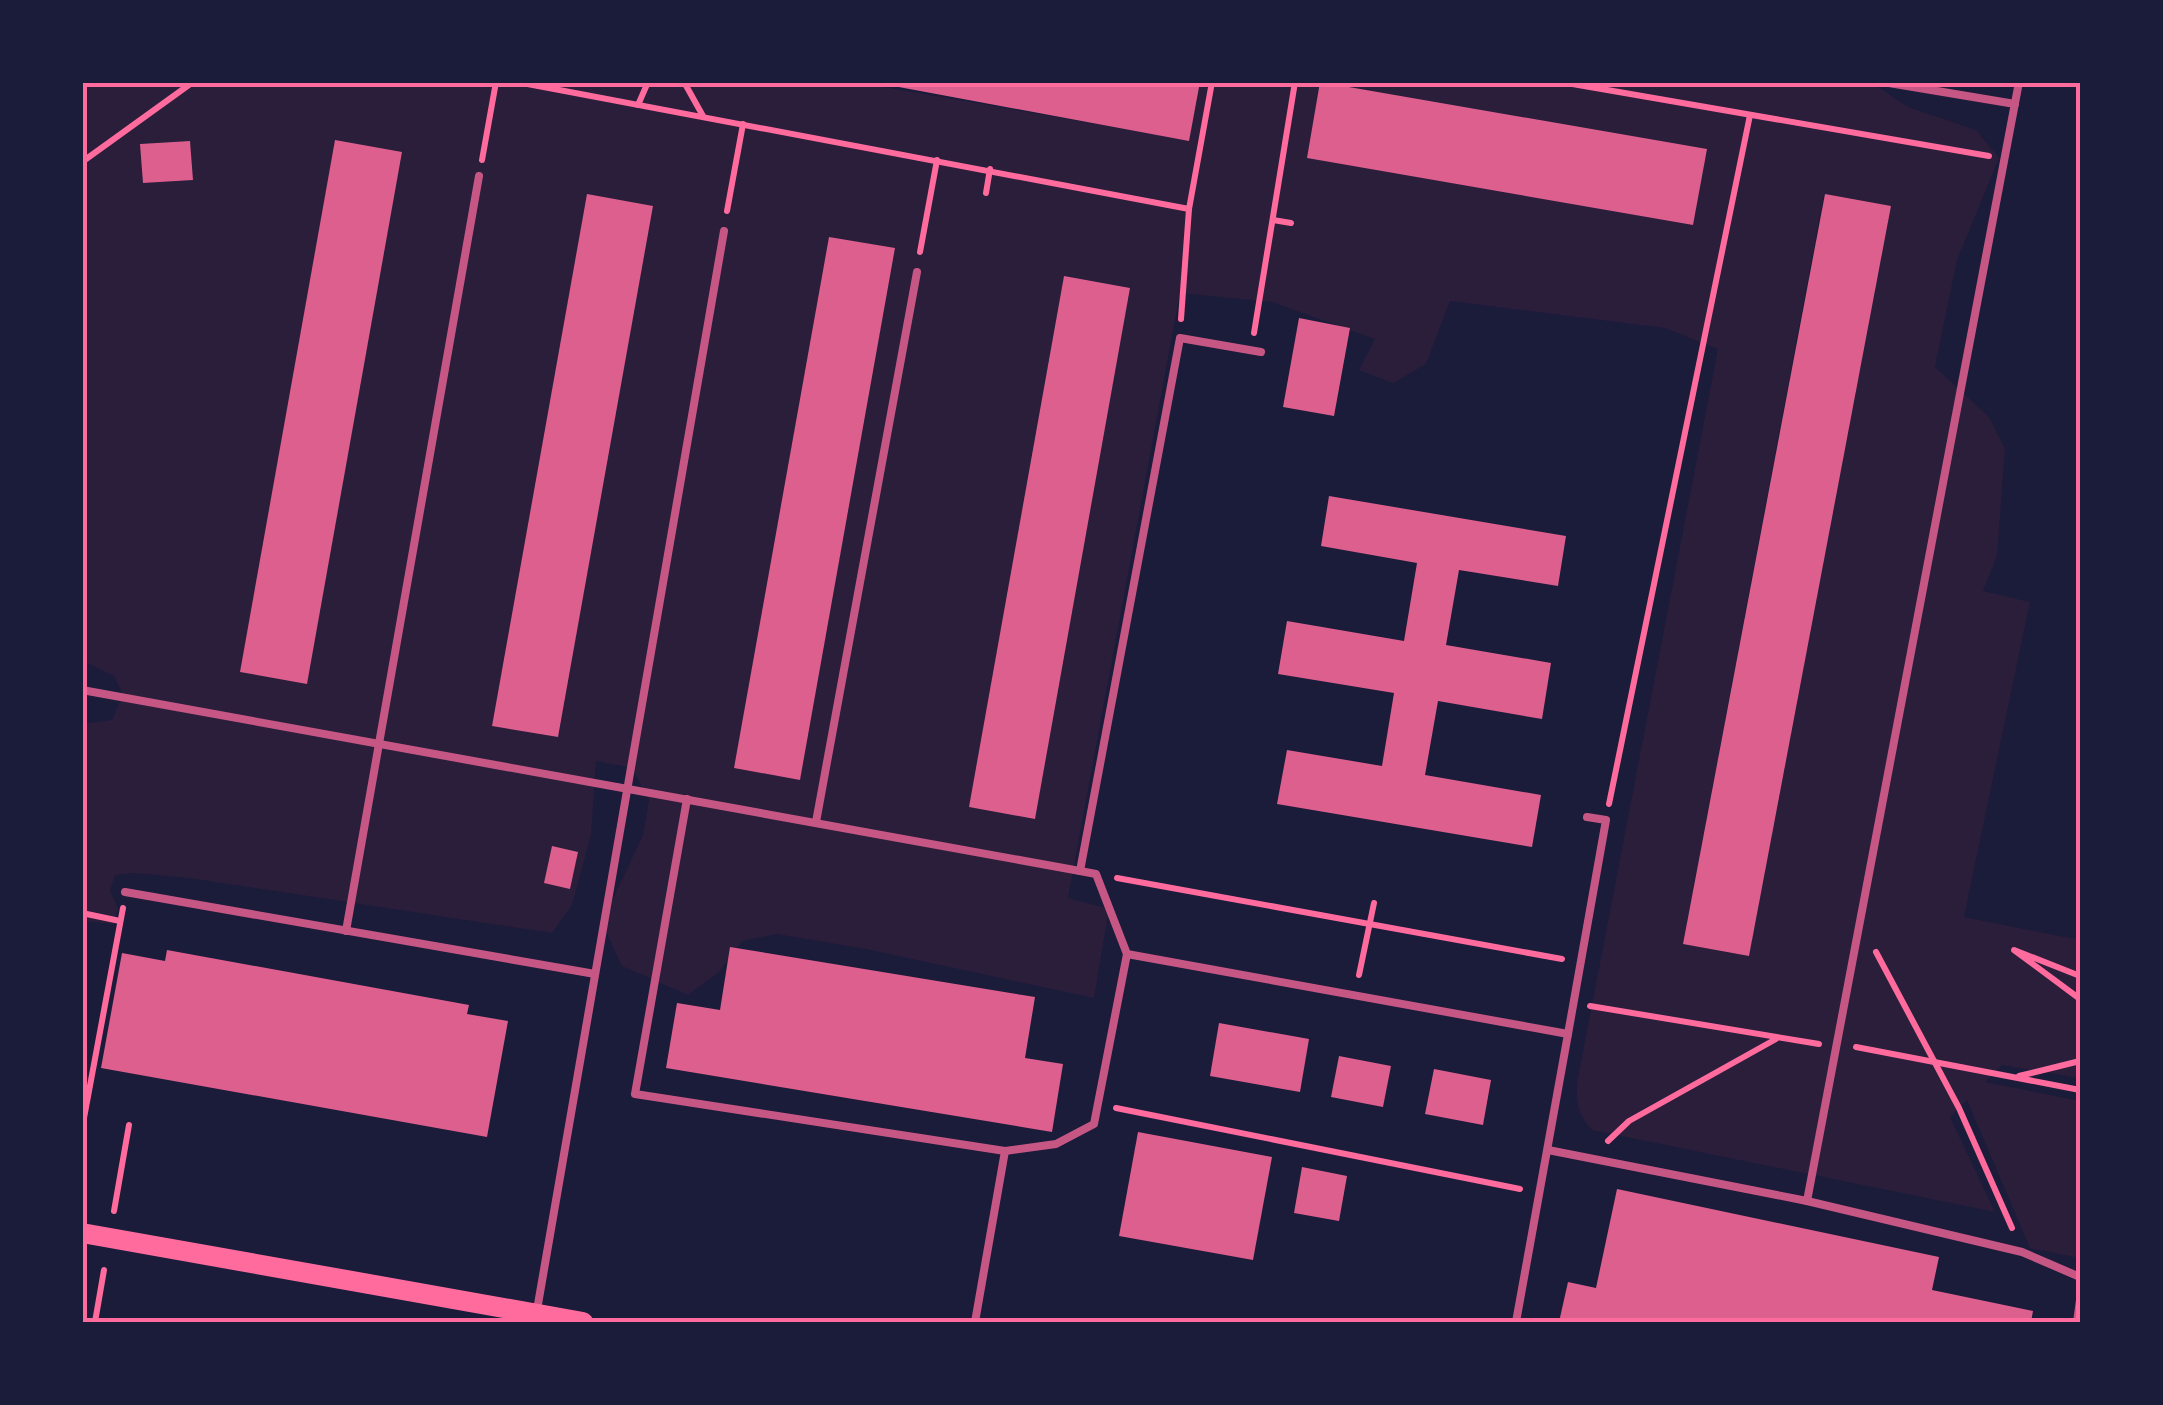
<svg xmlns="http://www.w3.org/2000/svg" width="2163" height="1405" font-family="'Sofia Sans Condensed',sans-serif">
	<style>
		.green { fill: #2a1e3b; fill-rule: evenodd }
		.building { fill: #dd5f8e }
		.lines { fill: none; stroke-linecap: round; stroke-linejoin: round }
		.path { stroke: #ff6b9d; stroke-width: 6 }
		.service { stroke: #c65784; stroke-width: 8 }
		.secondary { stroke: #ff6b9d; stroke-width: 20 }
		.neatline { fill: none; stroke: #ff6b9d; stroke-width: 4 }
	</style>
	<rect width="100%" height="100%" fill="#1b1b3a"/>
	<path class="green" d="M83 83H861L1189 140 1200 83H1320L1308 158 1693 225 1706 149 1327 83H1872L1908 107 1976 130 1999 158 1957 260 1935 367 1989 417 2005 449 1997 556 1983 591 2030 602 1964 917 2080 940V1078L2002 1065 1985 1082 2080 1101V1258L2030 1248 1967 1100 1950 1117 1995 1212 1592 1130C1578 1115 1576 1103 1577 1083L1718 349 1665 328 1450 301 1426 364 1393 383 1359 370 1375 339 1272 302 1180 293 1068 898 1109 909 1094 998 866 949 777 934 742 941 719 972 688 995 622 966 606 932 613 899 643 835 649 800 632 768 596 761 591 835 572 905 552 933 189 878 133 873 115 875 110 891 118 908 114 924 83 921 82 724 112 720 123 695 114 676 83 661ZM190 141 193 180 143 183 141 144ZM335 141 402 153 307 683ZM1824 194 1891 207 1749 956 1683 943ZM587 195 653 207 558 737 492 725ZM829 237 895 249 800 780 734 767ZM1064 276 1130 288 1035 819 969 807Z"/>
	<g class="building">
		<polygon points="872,82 1200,82 1189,141"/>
		<polygon points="1320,82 1707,149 1693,225 1307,158"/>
		<polygon points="335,140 402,152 307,684 240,672"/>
		<polygon points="190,141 193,180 143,183 140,144"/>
		<polygon points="587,194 653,206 558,737 492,726"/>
		<polygon points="1825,194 1891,206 1749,956 1683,944"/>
		<polygon points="829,237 895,248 800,780 734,768"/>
		<polygon points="1064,276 1130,288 1035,819 969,807"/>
		<polygon points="1299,318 1350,328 1334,416 1283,407"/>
		<polygon points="1329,496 1566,536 1558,586 1459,570 1446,645 1551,663 1542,719 1438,701 1425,775 1541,795 1532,847 1277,804 1287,750 1382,766 1394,693 1278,674 1287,621 1404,641 1417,563 1321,546"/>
		<polygon points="552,846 578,852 570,889 544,883"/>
		<polygon points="730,947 1035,997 1025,1058 1063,1064 1052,1132 666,1068 677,1003 720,1010"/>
		<polygon points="167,950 469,1005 467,1014 508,1021 487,1137 101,1068 122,953 165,961"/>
		<polygon points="1219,1023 1309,1039 1300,1092 1210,1076"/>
		<polygon points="1339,1056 1391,1066 1383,1107 1331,1097"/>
		<polygon points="1434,1069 1491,1080 1483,1125 1425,1114"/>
		<polygon points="1138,1132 1272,1157 1253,1260 1119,1236"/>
		<polygon points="1302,1167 1347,1176 1339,1221 1294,1213"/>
		<polygon points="1617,1189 1939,1257 1932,1290 2033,1311 2031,1322 1559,1322 1568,1282 1596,1288"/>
	</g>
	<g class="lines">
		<g class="path">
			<polyline points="517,82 1189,209"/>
			<polyline points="684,82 703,116"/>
			<polyline points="1561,82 1989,156"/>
			<polyline points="638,105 648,82"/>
			<polyline points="482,160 496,82"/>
			<polyline points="82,162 193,82"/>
			<polyline points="986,193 990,169"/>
			<polyline points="727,211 743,124"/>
			<polyline points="1273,220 1291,223"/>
			<polyline points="920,252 937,160"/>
			<polyline points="1181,319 1189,209 1212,82"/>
			<polyline points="1254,333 1295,82"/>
			<polyline points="1609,804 1750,115"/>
			<polyline points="1117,878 1562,959"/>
			<polyline points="82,913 120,921"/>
			<polyline points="1876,952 1959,1108 2012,1228"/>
			<polyline points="1359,975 1374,903"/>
			<polyline points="2080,976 2014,950 2080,999"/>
			<polyline points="1590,1006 1819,1044"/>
			<polyline points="1856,1047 2080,1090"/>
			<polyline points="2019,1076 2080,1061"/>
			<polyline points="1116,1108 1520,1189"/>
			<polyline points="84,1118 123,908"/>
			<polyline points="1608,1141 1629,1121 1776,1039"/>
			<polyline points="114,1211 129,1125"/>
			<polyline points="95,1322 104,1270"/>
		</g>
		<g class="service">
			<polyline points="1883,82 2015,104"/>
			<polyline points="1261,352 1180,338 1080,871 1096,874 1127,954 1568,1034 1516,1322"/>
			<polyline points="82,690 1080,871"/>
			<polyline points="687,799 635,1094 1005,1151 1056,1144 1094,1124 1127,954"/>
			<polyline points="816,822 917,272"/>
			<polyline points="125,892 595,974"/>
			<polyline points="346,931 479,176"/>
			<polyline points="1568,1034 1606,820 1587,817"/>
			<polyline points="1548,1150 1807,1201 2022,1252 2080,1277"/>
			<polyline points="1807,1201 2019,82"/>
			<polyline points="537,1310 724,231"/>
			<polyline points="975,1322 1005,1151"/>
			<polyline points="2077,1322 2080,1300"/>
		</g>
		<polyline class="secondary" points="82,1233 583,1322"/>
	</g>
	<rect width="2163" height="1405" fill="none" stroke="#1b1b3a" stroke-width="170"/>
	<rect x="85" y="85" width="1993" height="1235" class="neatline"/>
</svg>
